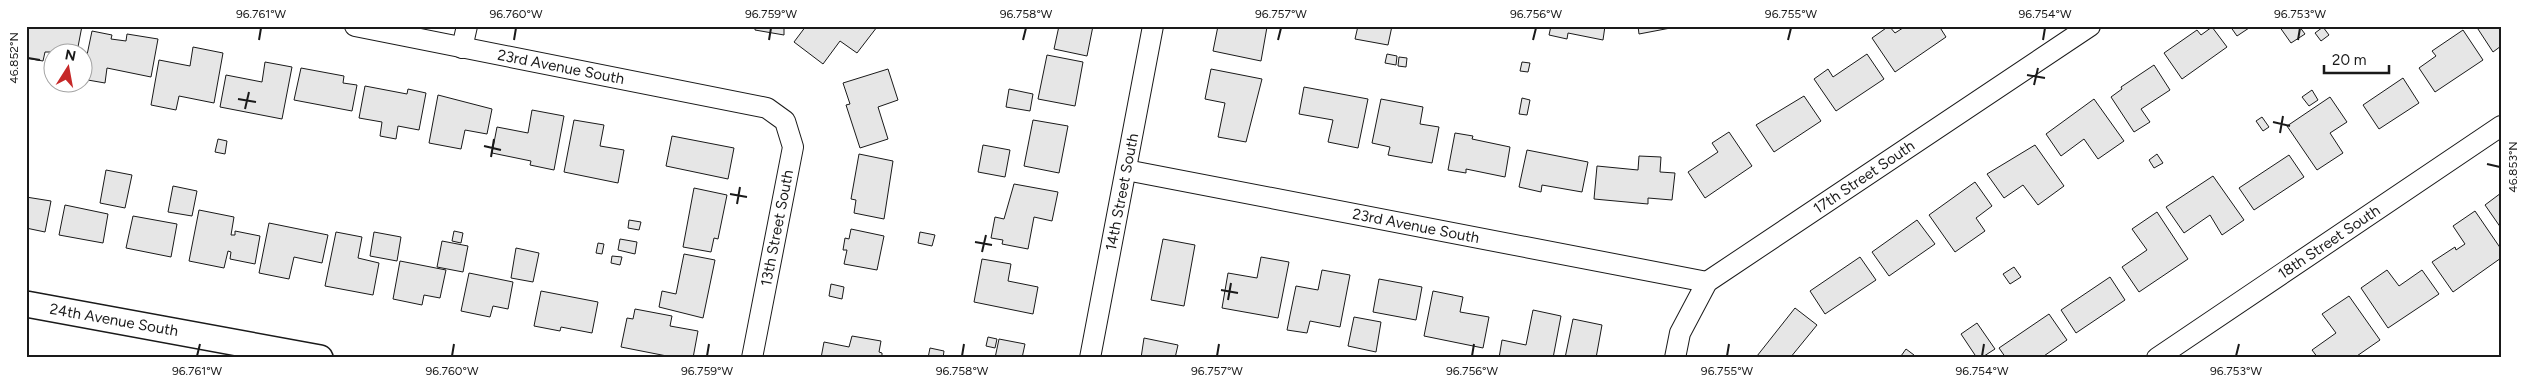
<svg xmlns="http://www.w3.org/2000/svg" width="2527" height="384" font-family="Figtree,sans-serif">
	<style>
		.building { fill: #e6e6e6; stroke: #1a1a1a }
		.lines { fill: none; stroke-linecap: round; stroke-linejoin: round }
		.minor-casing { stroke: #1a1a1a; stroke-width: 22 }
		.tertiary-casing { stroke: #1a1a1a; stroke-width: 28 }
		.minor { stroke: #fff; stroke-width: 20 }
		.tertiary { stroke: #fff; stroke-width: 25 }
		.ticks { fill: none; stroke: #1a1a1a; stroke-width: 2 }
		.labels { text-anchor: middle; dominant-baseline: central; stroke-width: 4; stroke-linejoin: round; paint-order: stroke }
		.street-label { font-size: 15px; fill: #1a1a1a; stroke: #fff }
		.neatline { fill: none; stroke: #1a1a1a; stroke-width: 2 }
		.ticks-label { font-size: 12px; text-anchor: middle; fill: #1a1a1a }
	</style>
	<rect width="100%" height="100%" fill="#fff"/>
	<g class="building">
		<polygon points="28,26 82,26 77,52 45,52 43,61 26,58"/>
		<polygon points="755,26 784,26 784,35 755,30"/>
		<polygon points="806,26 877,26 877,27 857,53 840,41 823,64 794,42"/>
		<polygon points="1059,26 1093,26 1087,56 1054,49"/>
		<polygon points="1218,26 1267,27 1261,61 1213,51"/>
		<polygon points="1358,26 1392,26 1388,45 1355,39"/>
		<polygon points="1551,26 1605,26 1603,40 1568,33 1567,39 1549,35"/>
		<polygon points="1638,26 1681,26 1639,34"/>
		<polygon points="1889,26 1895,33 1906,26 1939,26 1946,37 1895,72 1872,38"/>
		<polygon points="2230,26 2252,26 2237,36"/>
		<polygon points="2279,26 2299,26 2305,34 2291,43"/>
		<polygon points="2476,26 2501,26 2501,46 2493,52"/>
		<polygon points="2212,27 2227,47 2182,79 2164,53 2197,30 2201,35"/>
		<polygon points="2323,27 2329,35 2321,41 2315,33"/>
		<polygon points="2463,30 2483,60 2435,92 2419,68 2436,56 2432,51"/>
		<polygon points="92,31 112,35 111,39 126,41 127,34 158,39 151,77 107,68 105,83 82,79"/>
		<polygon points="193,47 223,53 214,103 179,96 176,110 151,105 159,60 190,66"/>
		<polygon points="1387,54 1397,56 1396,65 1385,63"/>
		<polygon points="1867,54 1884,79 1836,111 1814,79 1828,69 1833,77"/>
		<polygon points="1047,55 1083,62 1075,106 1038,99"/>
		<polygon points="1399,57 1407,58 1406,67 1398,66"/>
		<polygon points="265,62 292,67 282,119 220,107 226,75 262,82"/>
		<polygon points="1522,62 1530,63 1528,72 1520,71"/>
		<polygon points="2154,65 2170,90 2141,109 2150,122 2134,132 2111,97 2122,89 2121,87"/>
		<polygon points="301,68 344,76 343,83 357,85 352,111 294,100"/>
		<polygon points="888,69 898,100 878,107 888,139 860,148 846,105 850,104 843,83"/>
		<polygon points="1211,69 1262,79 1246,142 1218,137 1225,103 1205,99"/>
		<polygon points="2403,78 2419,103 2379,129 2363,105"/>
		<polygon points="365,86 407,94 408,89 426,93 419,130 398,126 396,139 380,136 382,122 359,118"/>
		<polygon points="1304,87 1368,99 1358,148 1328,142 1333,120 1299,114"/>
		<polygon points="1009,89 1033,94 1030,111 1006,107"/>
		<polygon points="2312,90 2318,100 2309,106 2302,97"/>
		<polygon points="438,95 492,109 487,134 465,130 461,149 429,143"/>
		<polygon points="1804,96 1821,121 1774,152 1756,125"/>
		<polygon points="2330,97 2347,122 2330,133 2343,153 2317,170 2287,126"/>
		<polygon points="1522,98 1530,100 1527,115 1519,114"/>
		<polygon points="1381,99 1423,107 1420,124 1439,127 1432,163 1388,155 1390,147 1372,143"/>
		<polygon points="2094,99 2124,141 2098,159 2084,139 2061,156 2046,134"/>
		<polygon points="532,110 564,116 554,170 530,165 531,161 492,153 497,127 528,133"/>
		<polygon points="2262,117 2269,127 2263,131 2256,121"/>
		<polygon points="574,120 604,125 600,146 624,150 618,183 564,172"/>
		<polygon points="1033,120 1068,126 1059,173 1024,166"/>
		<polygon points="1729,132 1752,166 1705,198 1688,172 1718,152 1712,143"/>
		<polygon points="1455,133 1473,136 1472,139 1510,147 1505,177 1466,169 1466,173 1448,170"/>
		<polygon points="672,136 734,148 728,179 666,166"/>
		<polygon points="218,139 227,141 225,154 215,152"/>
		<polygon points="983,145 1010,150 1005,177 978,172"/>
		<polygon points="2035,145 2064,186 2038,205 2023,185 2004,198 1987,174"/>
		<polygon points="1527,150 1588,162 1582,192 1542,185 1541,192 1519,187"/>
		<polygon points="859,154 893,161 884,219 854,213 856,200 851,199"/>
		<polygon points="2157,154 2163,163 2154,168 2149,160"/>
		<polygon points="2289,155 2304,177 2254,210 2239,188"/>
		<polygon points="1639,156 1661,157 1660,172 1675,173 1672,200 1648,198 1648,204 1594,199 1597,166 1638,170"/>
		<polygon points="106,170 132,175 125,208 100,203"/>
		<polygon points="2213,176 2244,220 2222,235 2210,215 2184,233 2166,207"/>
		<polygon points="1975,182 1992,206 1976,218 1985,231 1955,252 1929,215"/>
		<polygon points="1014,184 1058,192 1052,221 1034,217 1028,249 1002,244 1003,240 991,238 995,217 1004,219"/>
		<polygon points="173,186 197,191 192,216 168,212"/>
		<polygon points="694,188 727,195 718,239 714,238 711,252 683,247"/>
		<polygon points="2501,193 2501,228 2485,205"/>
		<polygon points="26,197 51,201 45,232 26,228"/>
		<polygon points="65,205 108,214 103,243 59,235"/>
		<polygon points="199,210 234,217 231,235 235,235 235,231 260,236 255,264 230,259 231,252 228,251 224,268 189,261"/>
		<polygon points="2475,211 2501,249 2501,258 2453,292 2432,262 2455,247 2456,250 2465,244 2453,226"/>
		<polygon points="2157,212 2188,259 2139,292 2122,267 2147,250 2132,229"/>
		<polygon points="133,216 177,224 171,257 126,248"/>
		<polygon points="629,220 641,222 639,230 628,228"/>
		<polygon points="1917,220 1935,244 1889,276 1872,252"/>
		<polygon points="269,223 328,235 322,263 294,257 289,279 259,273"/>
		<polygon points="851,229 884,236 877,270 844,264 847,250 843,250 845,238 849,239"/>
		<polygon points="454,231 463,233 461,243 452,241"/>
		<polygon points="336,232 362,237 358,258 379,263 373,295 325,286"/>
		<polygon points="374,232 401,237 397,261 370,256"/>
		<polygon points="920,232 935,235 932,246 918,243"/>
		<polygon points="620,239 637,242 635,254 618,250"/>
		<polygon points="1163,239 1195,245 1184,306 1151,300"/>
		<polygon points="442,241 468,246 463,272 437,267"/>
		<polygon points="598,243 604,244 602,254 596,253"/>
		<polygon points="516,248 539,253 533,282 511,278"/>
		<polygon points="684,254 715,260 703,318 659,307 662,291 676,294"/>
		<polygon points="612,256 622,257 620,265 611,263"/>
		<polygon points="1261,257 1289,262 1278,318 1222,308 1228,273 1257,278"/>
		<polygon points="1860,257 1876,280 1825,314 1810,291"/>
		<polygon points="982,259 1011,264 1008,281 1038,287 1033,314 974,302"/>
		<polygon points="400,261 446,270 440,298 424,295 422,305 393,299"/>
		<polygon points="2014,267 2021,277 2010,284 2003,274"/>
		<polygon points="1322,270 1350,275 1340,327 1310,321 1307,333 1287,330 1296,286 1318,290"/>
		<polygon points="2387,270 2399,286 2422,270 2439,294 2388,328 2361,288"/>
		<polygon points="469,273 513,282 508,309 493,306 490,317 461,311"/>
		<polygon points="2110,277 2125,300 2076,333 2061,310"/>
		<polygon points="1379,279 1422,287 1416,320 1373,312"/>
		<polygon points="831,284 844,287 842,299 829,296"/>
		<polygon points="541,291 598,302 592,333 561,327 560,331 534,326"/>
		<polygon points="1433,291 1463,297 1460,312 1489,317 1483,348 1424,336"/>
		<polygon points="2349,296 2380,340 2354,358 2318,358 2312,350 2336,333 2322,314"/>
		<polygon points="1795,308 1817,325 1790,358 1759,358 1757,356"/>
		<polygon points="635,309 672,316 670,326 698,331 693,358 677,358 621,347 627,318 633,319"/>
		<polygon points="1533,310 1561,316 1553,358 1499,358 1502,340 1526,345"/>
		<polygon points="2049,314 2067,340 2041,358 2006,358 1999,348"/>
		<polygon points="1354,317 1381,322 1376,352 1348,346"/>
		<polygon points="1573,319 1602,325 1596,358 1565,358"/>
		<polygon points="1977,323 1995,349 1981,358 1977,358 1961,334"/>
		<polygon points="852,336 881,341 879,352 882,353 882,357 887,358 821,358 824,342 849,347"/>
		<polygon points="988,337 997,339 995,348 986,346"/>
		<polygon points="1144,338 1178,345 1175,358 1141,358"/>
		<polygon points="999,339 1025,344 1022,358 995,358"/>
		<polygon points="930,348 944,351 943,358 928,358"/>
		<polygon points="1906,349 1914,355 1913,358 1901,356"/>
	</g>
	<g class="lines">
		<g class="minor-casing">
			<g id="minor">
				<polyline points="355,26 767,108 785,121 793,147 752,358"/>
				<polyline points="462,48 467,26"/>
				<polyline points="1126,170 1707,282"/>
				<polyline points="1090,358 1153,26"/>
				<polyline points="1675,358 1680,333 1707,282 2090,26"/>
				<polyline points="2157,358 2501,126"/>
			</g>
		</g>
		<g class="tertiary-casing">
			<polyline id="tertiary" points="26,304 320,358"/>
		</g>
		<use href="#minor" class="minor"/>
		<use href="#tertiary" class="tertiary"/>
	</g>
	<path class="ticks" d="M259 40 261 28M514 40 516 28M769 40 771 28M1023 40 1026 28M1278 40 1281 28M1533 40 1536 28M1788 40 1791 28M2043 40 2045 28M2298 40 2300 28M28 58 40 60M2027 75 2045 78M2034 85 2038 68M238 99 256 102M245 109 249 92M2273 122 2290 126M2280 133 2283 116M484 146 501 150M491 157 494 139M2487 164 2500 167M730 194 747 197M737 204 740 187M975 242 992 245M982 252 986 235M1221 290 1238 293M1228 300 1231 283M197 356 200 344M452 356 454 344M707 356 709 344M962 356 964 344M1217 356 1219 344M1472 356 1474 344M1727 356 1729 344M1982 356 1984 344M2236 356 2239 344"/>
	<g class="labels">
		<g class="street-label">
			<text transform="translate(561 67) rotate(11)">23rd Avenue South</text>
			<text transform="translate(1864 177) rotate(-34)">17th Street South</text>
			<text transform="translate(1122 192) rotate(-79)">14th Street South</text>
			<text transform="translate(1416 226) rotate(11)">23rd Avenue South</text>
			<text transform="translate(777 228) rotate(-79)">13th Street South</text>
			<text transform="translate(2329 242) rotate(-34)">18th Street South</text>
			<text transform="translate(114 320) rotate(10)">24th Avenue South</text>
		</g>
	</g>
	<rect width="2527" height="384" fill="none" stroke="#ffffff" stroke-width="55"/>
	<g transform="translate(68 68) rotate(11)"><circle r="24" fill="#ffffff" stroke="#a3a3a3"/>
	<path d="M0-4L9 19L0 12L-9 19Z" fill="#c62828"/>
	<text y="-8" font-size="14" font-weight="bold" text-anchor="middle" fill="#1a1a1a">N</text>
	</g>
	<path d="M2324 65v8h65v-8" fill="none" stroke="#1a1a1a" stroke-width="2.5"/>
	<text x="2332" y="65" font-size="15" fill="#1a1a1a" stroke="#ffffff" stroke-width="4" paint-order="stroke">20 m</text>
	<rect x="28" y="28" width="2472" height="328" class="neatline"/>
	<g class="ticks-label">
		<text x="261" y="18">96.761°W</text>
		<text x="516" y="18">96.760°W</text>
		<text x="771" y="18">96.759°W</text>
		<text x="1026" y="18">96.758°W</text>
		<text x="1281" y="18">96.757°W</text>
		<text x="1536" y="18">96.756°W</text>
		<text x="1791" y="18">96.755°W</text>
		<text x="2045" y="18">96.754°W</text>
		<text x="2300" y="18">96.753°W</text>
		<text transform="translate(14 58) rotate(-90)" y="4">46.852°N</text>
		<text transform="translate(2513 167) rotate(-90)" y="4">46.853°N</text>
		<text x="197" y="375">96.761°W</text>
		<text x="452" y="375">96.760°W</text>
		<text x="707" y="375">96.759°W</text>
		<text x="962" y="375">96.758°W</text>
		<text x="1217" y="375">96.757°W</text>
		<text x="1472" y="375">96.756°W</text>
		<text x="1727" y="375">96.755°W</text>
		<text x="1982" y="375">96.754°W</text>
		<text x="2236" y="375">96.753°W</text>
	</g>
</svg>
